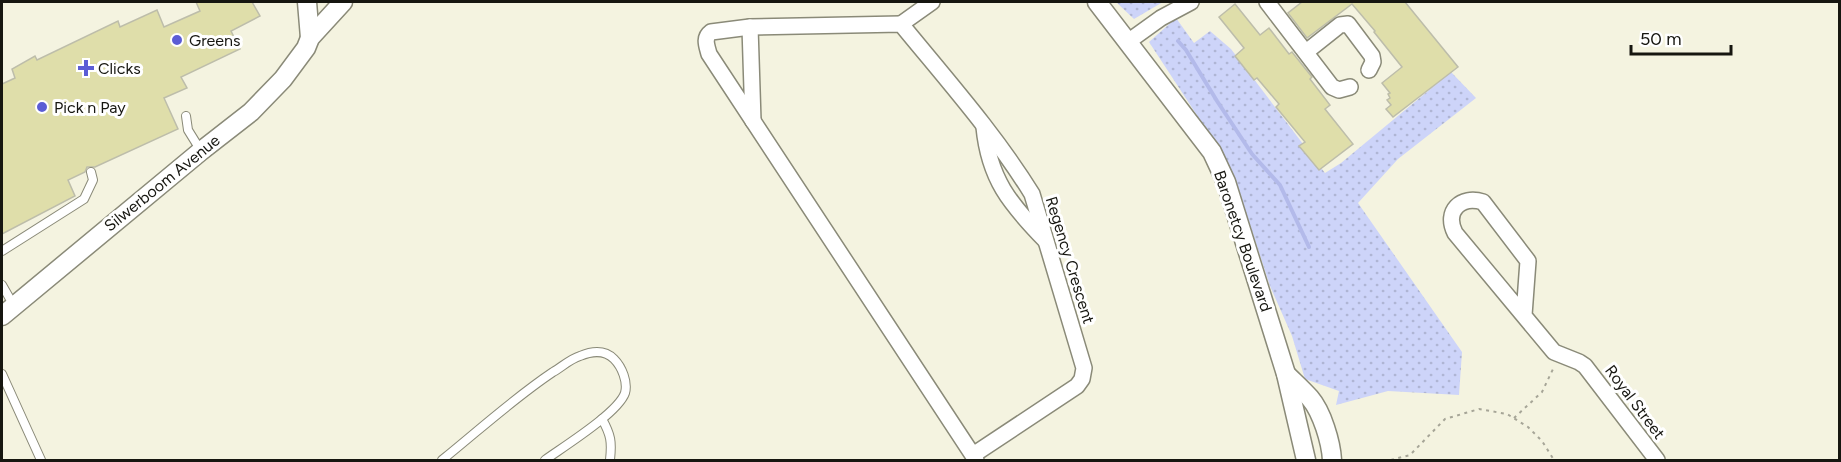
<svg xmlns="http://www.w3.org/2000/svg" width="1841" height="462" font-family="Figtree,sans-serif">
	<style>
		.grass { fill: url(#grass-dots) }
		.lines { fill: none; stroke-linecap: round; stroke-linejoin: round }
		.stream { stroke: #b3baea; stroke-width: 4 }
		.building { fill: #dfdeaa; stroke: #bdbdaa; stroke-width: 1.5 }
		.service-casing { stroke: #8a8a78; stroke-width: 10 }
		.minor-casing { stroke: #8a8a78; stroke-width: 18 }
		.tertiary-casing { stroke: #8a8a78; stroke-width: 21 }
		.path { stroke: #a6a597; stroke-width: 2; stroke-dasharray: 3 4.5; stroke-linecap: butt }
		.service { stroke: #fff; stroke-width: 8 }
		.minor { stroke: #fff; stroke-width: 15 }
		.tertiary { stroke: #fff; stroke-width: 18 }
		.poi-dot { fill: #5b5dd5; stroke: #fff; stroke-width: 2 }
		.labels { text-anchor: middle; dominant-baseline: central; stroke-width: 6; stroke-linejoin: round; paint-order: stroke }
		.poi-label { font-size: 16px; fill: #161610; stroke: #fff; text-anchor: start }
		.street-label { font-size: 16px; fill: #161610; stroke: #fff }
	</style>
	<defs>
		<pattern id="grass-dots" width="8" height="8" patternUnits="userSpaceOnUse" patternTransform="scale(1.5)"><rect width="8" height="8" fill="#cdd4f9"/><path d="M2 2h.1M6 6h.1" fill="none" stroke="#afb5d4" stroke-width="1.8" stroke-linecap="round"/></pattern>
	</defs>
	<rect width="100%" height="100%" fill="#f4f3e0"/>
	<g class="grass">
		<polygon points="1116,2 1163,2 1134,19"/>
		<polygon points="1176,18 1194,43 1210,31 1231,49 1325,173 1341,163 1451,72 1476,98 1398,159 1358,203 1462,352 1459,395 1388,391 1336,405 1339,391 1305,379 1292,336 1270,286 1241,197 1221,152 1149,42"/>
	</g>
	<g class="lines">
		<polyline class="stream" points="1178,41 1186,50 1217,101 1252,154 1280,185 1309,247"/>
	</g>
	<g class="building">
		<polygon points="196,2 252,2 260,16 231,31 240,49 181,77 187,88 164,98 178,129 95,167 87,167 85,172 68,180 75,196 2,234 2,84 15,78 12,69 35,56 37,60 118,21 120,27 157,10 164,27 200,11"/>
		<polygon points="1302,2 1405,2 1458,67 1393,117 1386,109 1391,105 1387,100 1390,98 1388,94 1390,93 1382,83 1402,67 1374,32 1375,31 1352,4 1307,38 1288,13"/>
		<polygon points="1235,4 1260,35 1269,28 1289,54 1292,52 1312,77 1310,79 1330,105 1325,109 1353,144 1319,170 1299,146 1305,142 1276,107 1279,104 1257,78 1254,80 1235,56 1244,48 1219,17"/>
	</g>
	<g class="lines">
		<g class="service-casing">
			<g id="service">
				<polyline points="186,116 188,130 201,151"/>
				<polyline points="2,251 84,199 93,180 91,172"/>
				<polyline points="2,285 14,306"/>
				<polyline points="2,374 41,460"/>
				<path d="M602 419C611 435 612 442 610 460"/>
				<path d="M442 460C478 431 514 398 553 372 562 367 570 359 580 356 592 351 605 350 614 359 622 367 628 382 625 393 618 413 563 447 545 460"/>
			</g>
		</g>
		<g class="minor-casing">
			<g id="minor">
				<polyline points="1267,2 1332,87 1339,90 1350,87"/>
				<polyline points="901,24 932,2"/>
				<polyline points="750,27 753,121"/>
				<polyline points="1129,41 1161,18 1191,2"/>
				<polyline points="1306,52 1340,25 1348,24 1372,56 1373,62 1369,70"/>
				<path d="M984 127C989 179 1010 204 1045 240"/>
				<path d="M1524 315 1528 261 1483 202C1461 195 1444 211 1455 233L1554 352 1579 362 1585 366 1657 460"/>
				<path d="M973 455 1077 386 1082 379 1084 368 1032 194C995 134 946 79 901 24L750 27 711 32C703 38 707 46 709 54L976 460"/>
			</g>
		</g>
		<g class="tertiary-casing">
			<g id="tertiary">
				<polyline points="307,2 310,38"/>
				<polyline points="1097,2 1212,152 1226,182 1286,374 1306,460"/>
				<polyline points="2,316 201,151 251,112 283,79 306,48 310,38 343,2"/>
				<path d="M1286 374C1294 382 1303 390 1310 398 1322 412 1331 442 1332 460"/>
			</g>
		</g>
		<g class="path">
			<polyline points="1514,418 1542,392 1554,367"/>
			<polyline points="1391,460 1410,455 1445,419 1479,409 1507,414 1528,427 1542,441 1554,460"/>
		</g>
		<use href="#service" class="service"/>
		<use href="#minor" class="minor"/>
		<use href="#tertiary" class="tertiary"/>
	</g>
	<g class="poi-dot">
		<circle cx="177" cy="40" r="6"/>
		<path d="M83 59h6v6h6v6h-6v6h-6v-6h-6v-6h6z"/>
		<circle cx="42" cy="107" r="6"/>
	</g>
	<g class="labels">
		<g class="poi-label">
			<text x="189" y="40">Greens</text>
			<text x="98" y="68">Clicks</text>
			<text x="54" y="107">Pick n Pay</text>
		</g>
		<g class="street-label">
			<text transform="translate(162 183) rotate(-39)">Silwerboom Avenue</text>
			<text transform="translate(1243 241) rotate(71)">Baronetcy Boulevard</text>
			<text transform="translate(1070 260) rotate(73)">Regency Crescent</text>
			<text transform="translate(1635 402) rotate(53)">Royal Street</text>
		</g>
	</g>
	<rect width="1841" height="462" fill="none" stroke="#161610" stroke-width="6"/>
	<path d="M1631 45v9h100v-9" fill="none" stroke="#161610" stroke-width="3"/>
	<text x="1640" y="45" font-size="18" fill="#161610" stroke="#ffffff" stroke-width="4.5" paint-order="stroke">50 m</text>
</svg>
